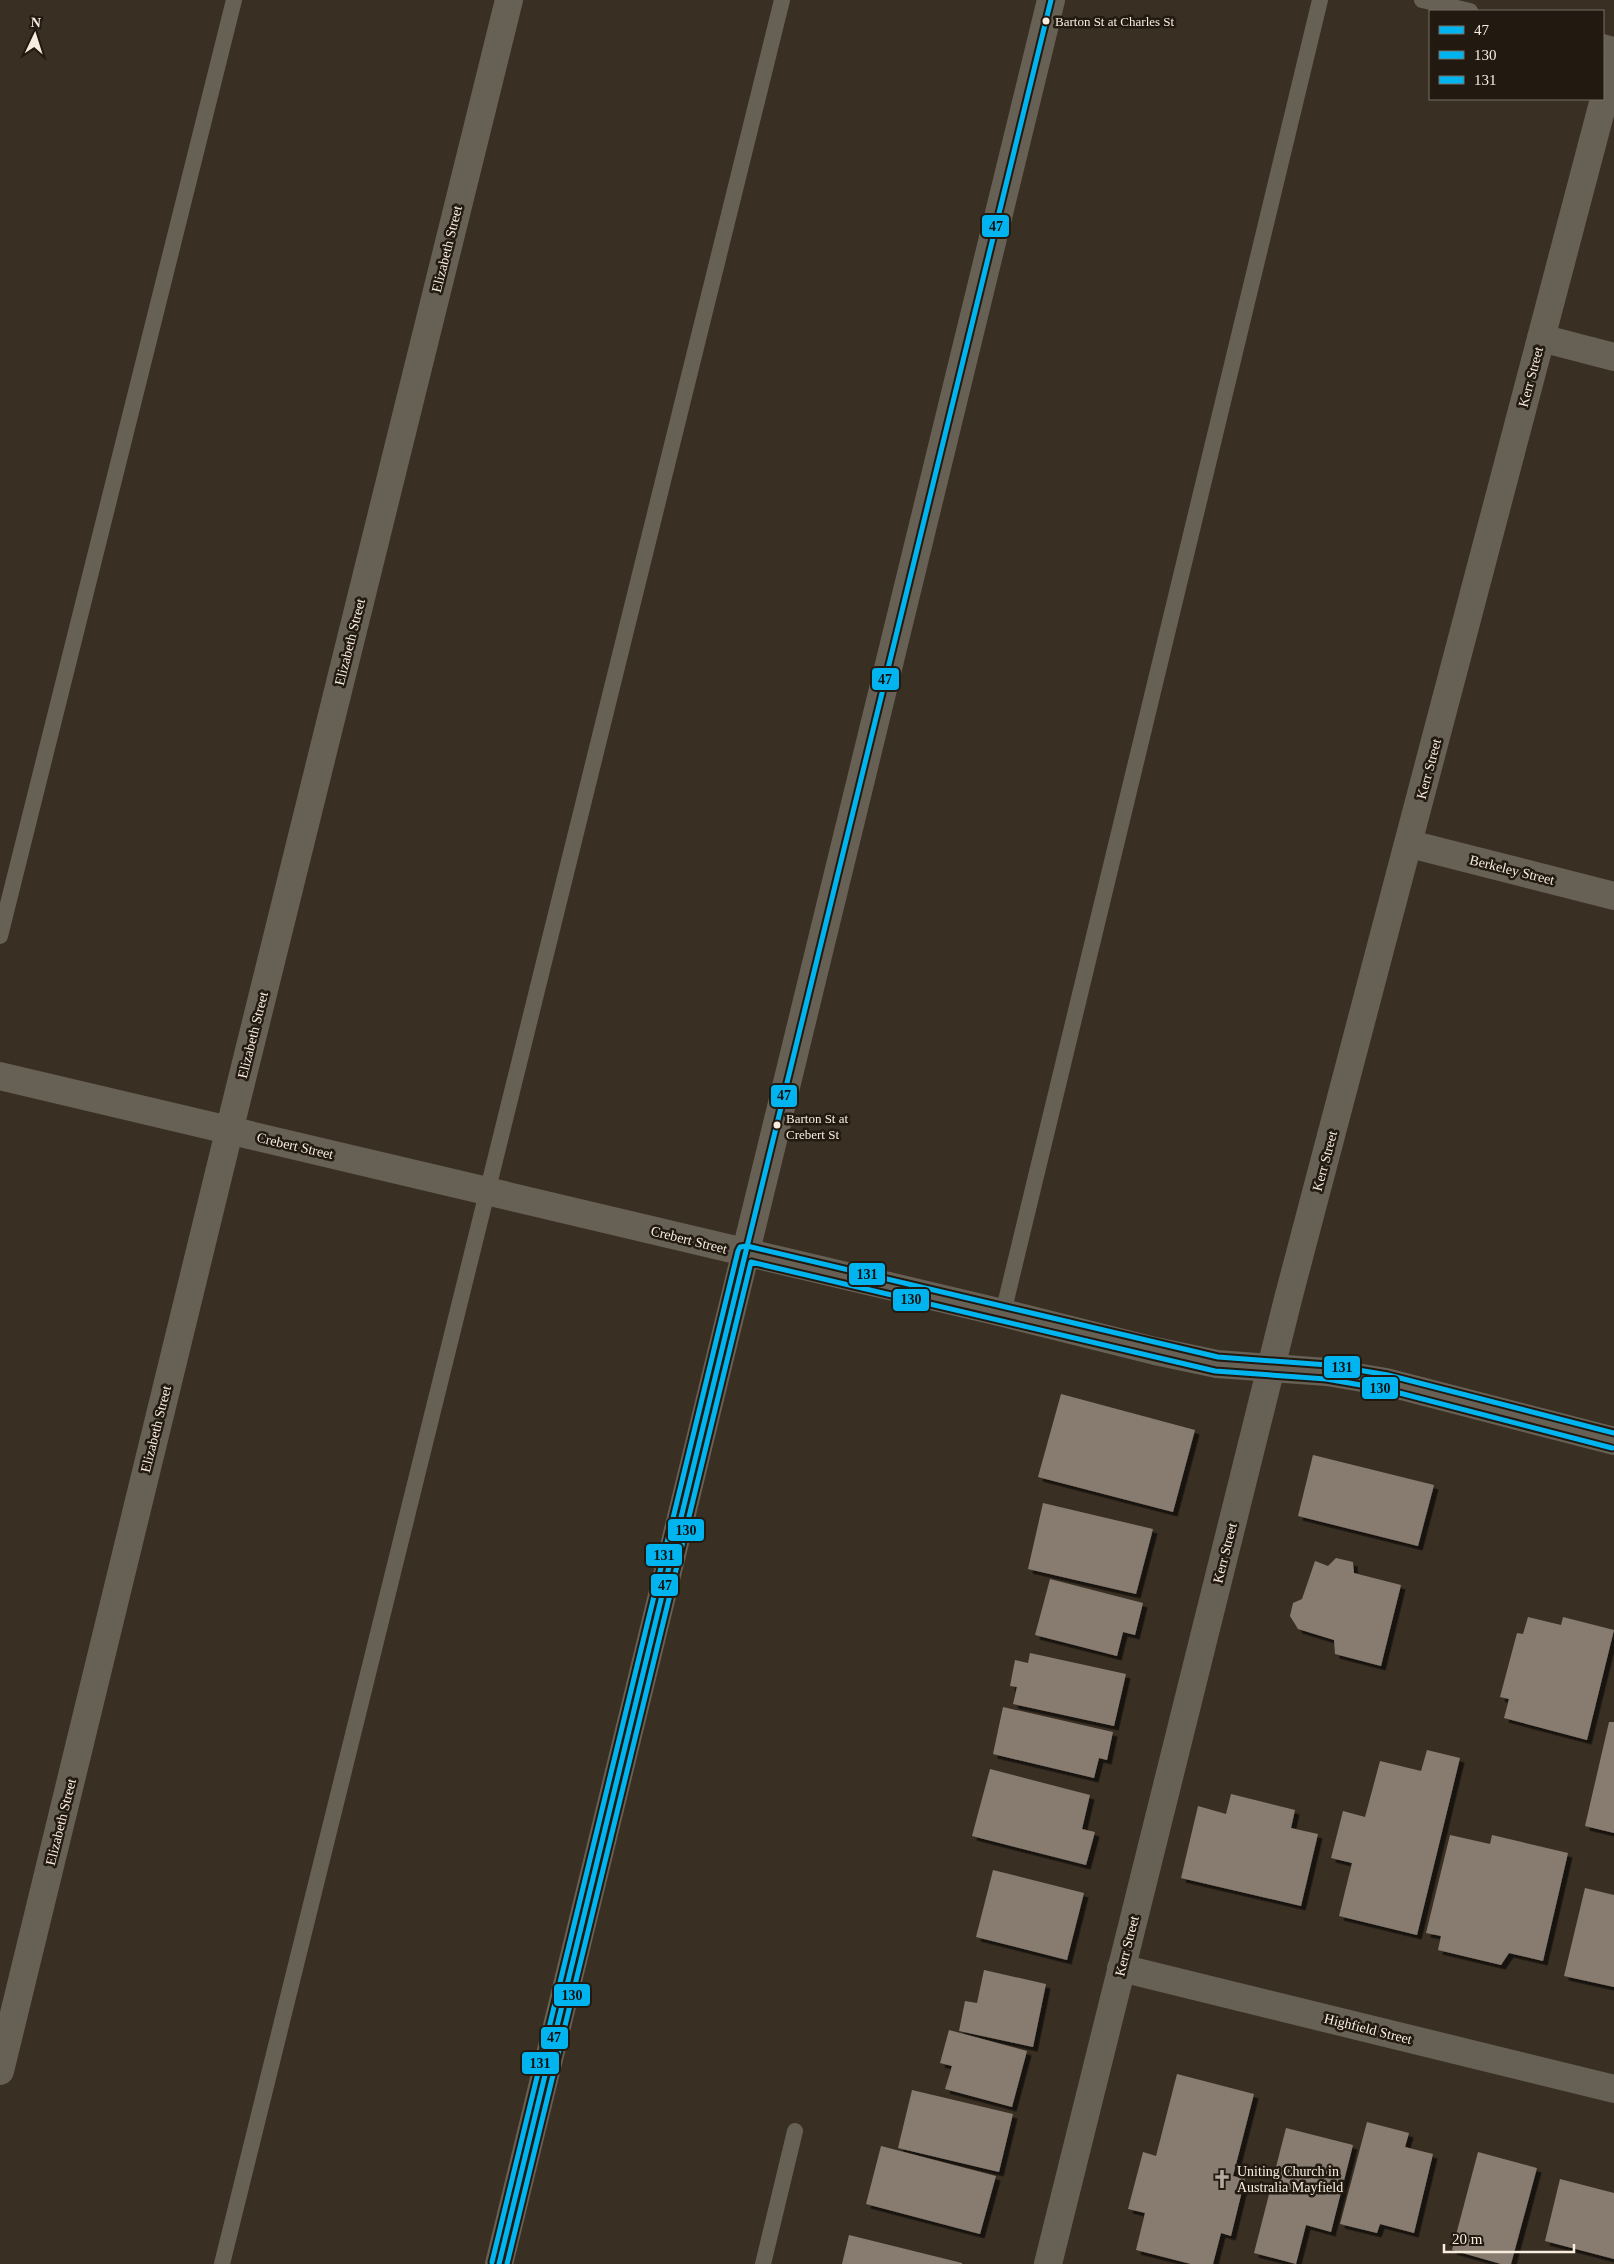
<svg xmlns="http://www.w3.org/2000/svg" width="1614" height="2264" font-family="Georgia,serif">
	<style>
		.building { fill: #887c71; filter: url(#shadow) }
		.lines { fill: none; stroke-linecap: round; stroke-linejoin: round }
		.lane { stroke: #676055; stroke-width: 16 }
		.street { stroke: #676055; stroke-width: 28 }
		.bus-1-casing { stroke: #221a11; stroke-width: 9 }
		.bus-2-casing { stroke: #221a11; stroke-width: 9 }
		.bus-3-casing { stroke: #221a11; stroke-width: 9 }
		.bus-1 { stroke: #00b5ef; stroke-width: 5 }
		.bus-2 { stroke: #00b5ef; stroke-width: 5 }
		.bus-3 { stroke: #00b5ef; stroke-width: 5 }
		.bus-dot { fill: #f9ede0; stroke: #221a11; stroke-width: 2 }
		.labels { text-anchor: middle; dominant-baseline: central; stroke-width: 5; stroke-linejoin: round; paint-order: stroke }
		.bus-label { font-size: 13px; fill: #f9ede0; stroke: #221a11; text-anchor: start }
		.street-label { font-size: 14px; fill: #f9ede0; stroke: #221a11 }
		.poi-label { font-size: 14px; fill: #f9ede0; stroke: #221a11; text-anchor: start }
		.line-badge { stroke: #221a11; stroke-width: 2 }
		.pale-badge-label { font-size: 14px; text-anchor: middle; font-weight: bold; fill: #111 }
	</style>
	<defs>
		<filter id="shadow"><feDropShadow dx="4.5" dy="4.5" stdDeviation="0" flood-color="#0009"/></filter>
	</defs>
	<rect width="100%" height="100%" fill="#3a2f23"/>
	<g class="building">
		<polygon points="1061,1394 1195,1430 1173,1512 1038,1477"/>
		<polygon points="1313,1455 1434,1485 1418,1546 1298,1516"/>
		<polygon points="1043,1503 1153,1529 1136,1594 1028,1569"/>
		<polygon points="1336,1558 1353,1562 1354,1573 1401,1585 1381,1666 1335,1654 1334,1640 1298,1629 1290,1616 1293,1603 1302,1599 1315,1561 1328,1566"/>
		<polygon points="1050,1579 1143,1603 1135,1635 1123,1632 1117,1656 1035,1635"/>
		<polygon points="1528,1617 1561,1625 1563,1617 1614,1630 1587,1740 1504,1718 1509,1699 1500,1697 1517,1633 1523,1634"/>
		<polygon points="1030,1653 1126,1674 1114,1726 1013,1704 1017,1687 1010,1686 1015,1660 1028,1663"/>
		<polygon points="1003,1707 1113,1732 1107,1760 1099,1758 1094,1778 993,1754"/>
		<polygon points="1609,1722 1614,1722 1614,1833 1585,1826"/>
		<polygon points="1427,1750 1460,1758 1417,1935 1339,1916 1352,1863 1331,1858 1343,1811 1365,1817 1380,1761 1421,1771"/>
		<polygon points="990,1769 1090,1795 1082,1829 1095,1832 1086,1865 972,1836"/>
		<polygon points="1231,1794 1295,1810 1291,1828 1318,1834 1301,1906 1181,1878 1198,1806 1226,1814"/>
		<polygon points="1450,1835 1490,1844 1492,1835 1568,1853 1543,1961 1509,1953 1501,1965 1438,1950 1441,1936 1426,1933"/>
		<polygon points="993,1870 1084,1893 1067,1960 976,1937"/>
		<polygon points="1585,1888 1614,1895 1614,1987 1564,1976"/>
		<polygon points="984,1970 1046,1984 1033,2047 959,2031 965,2001 977,2003"/>
		<polygon points="949,2030 1027,2051 1012,2107 945,2089 952,2066 940,2063"/>
		<polygon points="1177,2074 1254,2094 1233,2176 1245,2179 1231,2236 1221,2233 1213,2264 1191,2264 1136,2250 1145,2213 1128,2209 1143,2152 1156,2156"/>
		<polygon points="912,2090 1013,2114 999,2172 898,2148"/>
		<polygon points="1367,2122 1409,2133 1405,2147 1433,2154 1414,2233 1380,2224 1377,2233 1340,2224"/>
		<polygon points="1286,2128 1353,2145 1331,2232 1306,2225 1296,2264 1254,2253"/>
		<polygon points="881,2146 996,2176 980,2234 866,2204"/>
		<polygon points="1478,2152 1537,2168 1511,2264 1501,2264 1452,2250"/>
		<polygon points="1560,2179 1614,2193 1614,2259 1545,2241"/>
		<polygon points="849,2235 962,2263 962,2264 842,2264"/>
	</g>
	<g class="lines">
		<g class="lane">
			<polyline points="1422,0 1470,11"/>
			<polyline points="1603,42 1614,45"/>
			<polyline points="0,936 234,0"/>
			<polyline points="1003,1313 1320,0"/>
			<polyline points="222,2264 782,0"/>
			<polyline points="763,2264 795,2131"/>
		</g>
		<g class="street">
			<polyline points="1541,338 1614,357"/>
			<polyline points="1410,844 1614,896"/>
			<polyline points="0,1076 1003,1313 1155,1351 1217,1364 1327,1372 1386,1382 1614,1441"/>
			<polyline points="1121,1968 1614,2089"/>
			<polyline points="0,2071 236,1103 509,0"/>
			<polyline points="499,2264 1051,0"/>
			<polyline points="1048,2264 1288,1299 1614,61"/>
		</g>
		<g class="bus-1-casing">
			<polyline id="bus-1" points="499,2264 1051,0"/>
		</g>
		<g class="bus-2-casing">
			<polyline id="bus-2" points="507,2264 751,1262 1215,1371 1326,1379 1384,1389 1612,1448"/>
		</g>
		<g class="bus-3-casing">
			<polyline id="bus-3" points="492,2262 738,1251 740,1247 747,1246 1218,1357 1328,1365 1388,1375 1614,1433"/>
		</g>
		<use href="#bus-1" class="bus-1"/>
		<use href="#bus-2" class="bus-2"/>
		<use href="#bus-3" class="bus-3"/>
	</g>
	<defs>
		<g id="church-bare" transform="scale(1.5)"><path d="M-1.2-6h2.4v3.5h3.3v2.4h-3.3V6h-2.4V-.1h-3.3v-2.4h3.3Z" fill="#b6aa9e" stroke="#221a11" stroke-width="2.5" paint-order="stroke"/></g>
	</defs>
	<g fill-rule="evenodd">
		<use href="#church-bare" x="1222" y="2179"/>
	</g>
	<g class="bus-dot">
		<circle cx="1046" cy="21" r="4.5"/>
		<circle cx="777" cy="1125" r="4.5"/>
	</g>
	<g class="labels">
		<g class="bus-label">
			<text x="1055" y="21">Barton St at Charles St</text>
			<text x="786" y="1118">Barton St at<tspan x="786" dy="16">Crebert St</tspan></text>
		</g>
		<g class="street-label">
			<text transform="translate(447 249) rotate(-76)">Elizabeth Street</text>
			<text transform="translate(1531 377) rotate(-75)">Kerr Street</text>
			<text transform="translate(350 642) rotate(-76)">Elizabeth Street</text>
			<text transform="translate(1429 769) rotate(-75)">Kerr Street</text>
			<text transform="translate(1512 870) rotate(14)">Berkeley Street</text>
			<text transform="translate(253 1035) rotate(-76)">Elizabeth Street</text>
			<text transform="translate(295 1146) rotate(13)">Crebert Street</text>
			<text transform="translate(1325 1161) rotate(-75)">Kerr Street</text>
			<text transform="translate(689 1240) rotate(14)">Crebert Street</text>
			<text transform="translate(156 1429) rotate(-76)">Elizabeth Street</text>
			<text transform="translate(1225 1553) rotate(-76)">Kerr Street</text>
			<text transform="translate(61 1822) rotate(-76)">Elizabeth Street</text>
			<text transform="translate(1127 1946) rotate(-76)">Kerr Street</text>
			<text transform="translate(1368 2029) rotate(14)">Highfield Street</text>
		</g>
		<g class="poi-label">
			<text x="1237" y="2171">Uniting Church in<tspan x="1237" dy="16">Australia Mayfield</tspan></text>
		</g>
	</g>
	<g class="line-badge">
		<rect x="981" y="214" width="29" height="24" rx="5" fill="#00b5ef"/>
		<rect x="871" y="667" width="29" height="24" rx="5" fill="#00b5ef"/>
		<rect x="770" y="1084" width="28" height="24" rx="5" fill="#00b5ef"/>
		<rect x="848" y="1262" width="38" height="24" rx="5" fill="#00b5ef"/>
		<rect x="892" y="1288" width="38" height="24" rx="5" fill="#00b5ef"/>
		<rect x="1323" y="1355" width="38" height="24" rx="5" fill="#00b5ef"/>
		<rect x="1361" y="1376" width="38" height="24" rx="5" fill="#00b5ef"/>
		<rect x="667" y="1518" width="38" height="24" rx="5" fill="#00b5ef"/>
		<rect x="645" y="1543" width="38" height="24" rx="5" fill="#00b5ef"/>
		<rect x="650" y="1573" width="29" height="24" rx="5" fill="#00b5ef"/>
		<rect x="553" y="1983" width="38" height="24" rx="5" fill="#00b5ef"/>
		<rect x="540" y="2026" width="29" height="24" rx="5" fill="#00b5ef"/>
		<rect x="521" y="2051" width="39" height="24" rx="5" fill="#00b5ef"/>
	</g>
	<g class="pale-badge-label">
		<text x="996" y="231">47</text>
		<text x="885" y="684">47</text>
		<text x="784" y="1100">47</text>
		<text x="867" y="1279">131</text>
		<text x="911" y="1304">130</text>
		<text x="1342" y="1372">131</text>
		<text x="1380" y="1393">130</text>
		<text x="686" y="1535">130</text>
		<text x="664" y="1560">131</text>
		<text x="665" y="1590">47</text>
		<text x="572" y="2000">130</text>
		<text x="554" y="2042">47</text>
		<text x="540" y="2068">131</text>
	</g>
	<rect x="1429" y="10" width="175" height="90" fill="#221a11" stroke="#786e64"/>
	<rect x="1439" y="26" width="25" height="8" fill="#00b5ef" stroke="#786e64"/>
	<text x="1474" y="35" font-size="15" fill="#f9ede0">47</text>
	<rect x="1439" y="51" width="25" height="8" fill="#00b5ef" stroke="#786e64"/>
	<text x="1474" y="60" font-size="15" fill="#f9ede0">130</text>
	<rect x="1439" y="76" width="25" height="8" fill="#00b5ef" stroke="#786e64"/>
	<text x="1474" y="85" font-size="15" fill="#f9ede0">131</text>
	<g transform="translate(35 35) rotate(4)" stroke="#221a11" stroke-width="4" paint-order="stroke">
	<path d="M0-4L9 19L0 12L-9 19Z" fill="#f9ede0"/>
	<text y="-8" font-size="14" font-weight="bold" text-anchor="middle" fill="#f9ede0">N</text>
	</g>
	<path d="M1444 2244v8h130v-8" fill="none" stroke="#f9ede0" stroke-width="2.5"/>
	<text x="1452" y="2244" font-size="15" fill="#f9ede0" stroke="#221a11" stroke-width="4" paint-order="stroke">20 m</text>
</svg>
